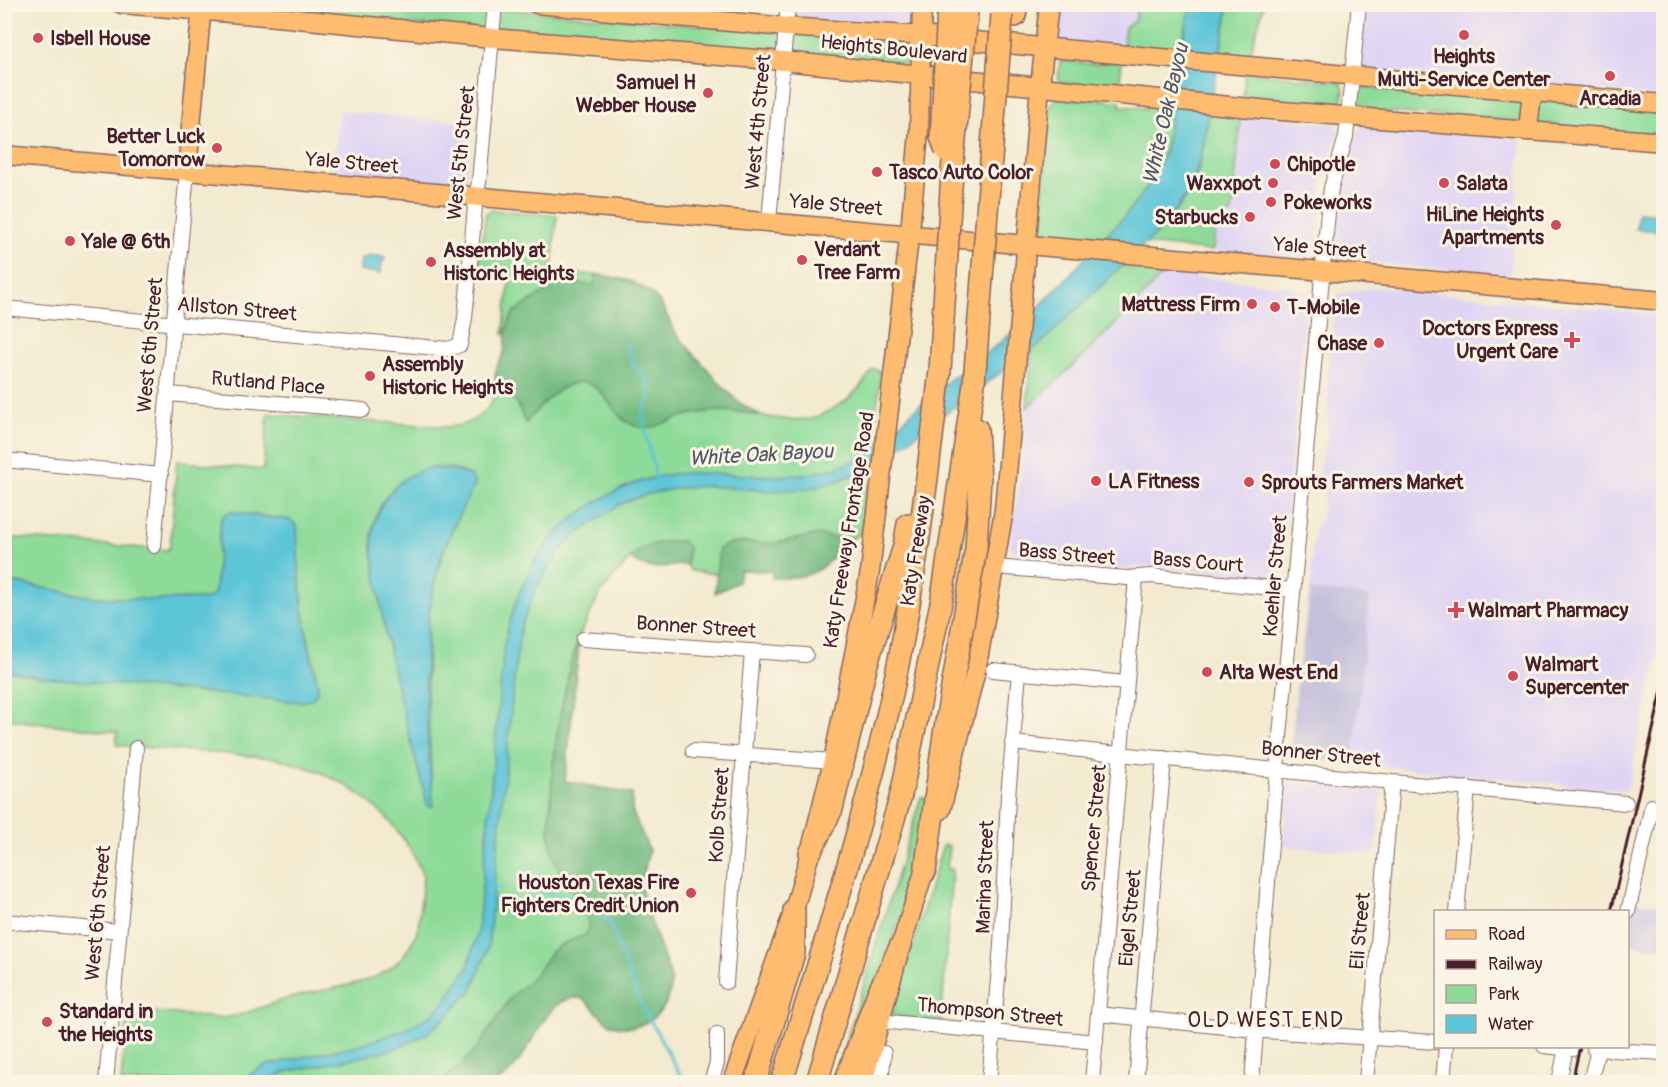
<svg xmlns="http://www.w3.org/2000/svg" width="1668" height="1087" font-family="Pangolin,sans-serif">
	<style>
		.built { fill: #e0d4f4 }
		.industrial { fill: #c4c0db }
		.green { fill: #8edb99; stroke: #6c7d62; stroke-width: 1.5; fill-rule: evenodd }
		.forest { fill: #72bb81; stroke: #5e6d56; stroke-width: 1.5 }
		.water { fill: #5cc5d8; stroke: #537282; stroke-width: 1.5 }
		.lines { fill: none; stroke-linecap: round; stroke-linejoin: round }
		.stream { stroke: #5cc5d8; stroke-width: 3 }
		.minor-casing { stroke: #856664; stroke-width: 16 }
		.major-casing { stroke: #856664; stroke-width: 21 }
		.highway-casing { stroke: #856664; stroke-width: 24 }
		.minor { stroke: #fff; stroke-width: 14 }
		.major { stroke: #fdbc6f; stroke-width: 18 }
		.highway { stroke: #fdbc6f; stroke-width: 21 }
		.rail { stroke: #4a1f2b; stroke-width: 3 }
		.highway-bridge-casing { stroke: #856664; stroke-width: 24; stroke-linecap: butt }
		.highway-bridge { stroke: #fdbc6f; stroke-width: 21 }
		.poi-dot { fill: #d1495b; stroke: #fcf5e5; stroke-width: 2 }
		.labels { text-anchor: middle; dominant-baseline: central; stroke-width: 6; stroke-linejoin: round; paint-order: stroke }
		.poi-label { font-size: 20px; font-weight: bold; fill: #4a1f2b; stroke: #fcf5e5; text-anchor: start }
		.street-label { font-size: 20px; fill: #4a1f2b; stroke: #fcf5e5 }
		.water-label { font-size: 21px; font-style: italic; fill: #505968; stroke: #fcf5e5 }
		.neighbourhood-label { font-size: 21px; letter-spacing: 1.5px; fill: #4a1f2b; stroke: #fcf5e5 }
	</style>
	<rect width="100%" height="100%" fill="#fcf5e5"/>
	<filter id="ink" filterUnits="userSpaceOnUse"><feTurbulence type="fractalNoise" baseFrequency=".0167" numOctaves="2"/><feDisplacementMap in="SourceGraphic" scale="12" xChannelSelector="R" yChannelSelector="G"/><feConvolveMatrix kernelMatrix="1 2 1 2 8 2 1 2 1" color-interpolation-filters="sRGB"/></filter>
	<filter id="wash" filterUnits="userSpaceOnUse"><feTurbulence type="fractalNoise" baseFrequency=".008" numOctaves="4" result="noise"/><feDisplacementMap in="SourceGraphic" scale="24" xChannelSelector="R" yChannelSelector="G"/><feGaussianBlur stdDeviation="1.35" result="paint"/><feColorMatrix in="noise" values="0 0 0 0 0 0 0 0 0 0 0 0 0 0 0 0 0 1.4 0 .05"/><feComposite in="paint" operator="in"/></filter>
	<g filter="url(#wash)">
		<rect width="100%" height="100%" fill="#f3eacf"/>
		<g class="built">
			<polygon points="796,5 913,5 913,19 903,30 794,19"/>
			<polygon points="1059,5 1137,5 1135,20 1125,28 1123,47 1061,42 1057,33"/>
			<polygon points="1364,5 1663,5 1663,97 1361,69 1359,67"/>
			<polygon points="339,111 472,123 466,187 333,175"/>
			<polygon points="1241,114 1334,124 1337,128 1338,134 1322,183 1316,248 1308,257 1213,251 1215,232 1220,221 1224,223 1222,216 1232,213"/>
			<polygon points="1364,124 1520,139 1521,144 1511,270 1509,274 1503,275 1345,260 1337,258 1334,252 1339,198 1357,132"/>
			<polygon points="1164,273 1183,273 1188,276 1288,286 1300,291 1306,300 1281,572 1274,578 1158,567 1133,566 1130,569 1031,562 1022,559 1010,546 1020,483 1027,408 1067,373 1130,311"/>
			<polygon points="1377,287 1663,315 1663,633 1627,791 1353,764 1369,596 1310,590 1314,533 1322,514 1324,490 1320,476 1321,460 1328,435 1328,364 1335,301 1337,294"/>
			<polygon points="1288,782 1381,790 1376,853 1283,846"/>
		</g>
		<g class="industrial">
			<polygon points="1310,590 1370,596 1353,764 1290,756 1297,684"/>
			<polygon points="1634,902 1663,905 1663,949 1628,945 1628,930"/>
		</g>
		<g class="green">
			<polygon points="172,5 456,5 908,43 907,64"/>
			<polygon points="1137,5 1191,5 1180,51 1123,47 1125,28 1135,20"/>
			<polygon points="1229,5 1264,5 1249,57 1220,55"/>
			<polygon points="1060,61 1096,64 1122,61 1119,89 1058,82"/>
			<path d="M1245 72 1340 82C1346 88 1344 102 1337 106L1243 99Z"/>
			<polygon points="1363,87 1399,91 1442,90 1523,99 1521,121 1373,111 1357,106 1359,89"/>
			<path d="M1057 98 1120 101V106L1171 110C1168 125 1168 142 1163 156 1151 190 1127 214 1103 239L1047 237 1040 228 1051 105Z"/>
			<polygon points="1538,101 1663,109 1663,136 1540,125 1536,122"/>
			<path d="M1209 112 1241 114 1232 213 1222 216 1224 223 1220 222 1215 232 1213 251 1145 244C1163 228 1179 211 1190 190 1202 169 1205 135 1209 112Z"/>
			<path d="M492 210 557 215 552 270 616 278 644 288 661 304 676 334 725 389 738 402 761 416 790 420 810 419 820 416 846 401 860 387 873 369 878 370 881 374 862 530C858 537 854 537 848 541 842 546 837 553 832 558 812 578 799 578 772 578V571L740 570 738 582 715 593 717 574 691 571 686 564C664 566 649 574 630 558L601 592 580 634 565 781 632 794V811L649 850 641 886 644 902 670 975C676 1008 643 1037 611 1024 599 1018 594 1007 584 999 550 989 535 1040 520 1060 513 1069 504 1076 495 1082H121L127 1020 133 1013 139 1011 219 1018C242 1017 265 1005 286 999 315 990 365 986 388 970 402 960 412 945 418 929L423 877 418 864 405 841 388 819 367 800 344 784 318 771 276 758 116 745 117 732 5 719 4 670 39 677 318 685 303 617 297 550 290 520 231 512 226 514 221 520 215 592 208 599 157 600 92 597 5 581V537L167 550 170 547 177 461 263 470 268 414 448 427C470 425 493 413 495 389 496 383 494 376 496 370 497 363 501 359 504 353 506 346 506 337 507 329L503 335 510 278 477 275 486 213ZM431 468H447L462 472 463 505 442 554 433 588 428 619 427 689 433 805 428 806C409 733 389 661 378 586 375 567 369 546 373 527 381 492 400 479 431 468Z"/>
			<path d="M1121 266 1164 273C1121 321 1075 365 1027 408L1032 349 1040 344Z"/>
			<polygon points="921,797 928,798 902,914 841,1079 835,1078"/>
			<polygon points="943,845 949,846 947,869 952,869 941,1025 893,1016 892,1013"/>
		</g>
		<g class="forest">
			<path d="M596 274 630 281 650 292 661 304 676 334 725 389 738 402 761 416C735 410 710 409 684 416 669 420 655 430 640 427 611 423 607 382 580 382 560 383 537 409 526 423L516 402 499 387 496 380V369L504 353 507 327 514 312 550 289V282L594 285Z"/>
			<path d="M818 535 850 540C819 571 818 578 772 578V571L740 570 738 582 715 593 719 549C737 537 755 545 776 543 790 541 804 536 818 535Z"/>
			<path d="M682 541 688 547 687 564C667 566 646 573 630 558 645 543 662 541 682 541Z"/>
			<path d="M580 634 565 781 632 794V811L649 850 641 886 644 902 670 975C676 1008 643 1037 611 1024 599 1018 594 1007 584 999 542 986 530 1071 495 1082 487 1085 450 1082 440 1082L459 1067 480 1044 511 997 534 976 552 951 560 945 585 935 588 930V922L585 911 559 870 552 851 549 831 553 764 559 720 570 667Z"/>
		</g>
		<g class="water">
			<path d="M1191 5H1229L1201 156 1191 188 1165 225 1040 344 869 469 828 484 808 489 772 491 708 486 679 488 648 494 620 504 574 536 558 553 537 586 521 626 516 660 488 949 472 990 445 1018 425 1035 395 1049 361 1057 287 1072 261 1082H236L267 1065 362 1044 407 1029 431 1015 443 1004 468 967 478 930 504 645C509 621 516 598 527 576 555 518 627 473 690 473 743 473 794 483 844 465 874 454 911 411 937 390 965 367 997 348 1023 323 1048 299 1071 273 1095 248 1121 220 1148 194 1163 157 1169 141 1169 119 1172 101 1177 69 1183 37 1191 5Z"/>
			<polygon points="1638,212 1660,214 1658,231 1636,229"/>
			<polygon points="367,255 385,257 384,261 382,261 381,273 360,271 361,258 366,259"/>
			<path d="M431 468C446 468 458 470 471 476L475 484C471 493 466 500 462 509 452 528 444 547 438 568 418 637 427 734 433 805L431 807 428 806C409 734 389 663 378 589 376 570 370 549 373 530 378 500 401 473 431 468Z"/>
			<path d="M230 512 290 520 297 526C298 580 304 632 318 685 318 696 311 701 301 702L39 677 5 670V581L92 597 157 600 208 599 215 592 221 519 226 514Z"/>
		</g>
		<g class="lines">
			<g class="stream">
				<path d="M626 345C629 353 632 360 636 367 641 376 650 382 650 392 651 403 642 409 642 419L656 477"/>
				<polyline points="492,887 502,888"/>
				<polyline points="524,890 572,896 588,901 610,923 638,998 683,1080"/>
			</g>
		</g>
	</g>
	<g filter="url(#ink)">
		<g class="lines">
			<g class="minor-casing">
				<g id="minor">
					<polyline points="769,221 788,4"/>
					<polyline points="4,308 448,349 460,345 465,318 476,196 479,182 495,4"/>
					<polyline points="168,394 363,410"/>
					<polyline points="4,460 161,475"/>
					<polyline points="154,546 187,171"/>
					<polyline points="995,567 1127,578 1151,576 1293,590"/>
					<polyline points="583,639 806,655"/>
					<polyline points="993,670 1126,683"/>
					<polyline points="1012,743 1392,782 1626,803"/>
					<polyline points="693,751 833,761"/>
					<polyline points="1457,912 1468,788"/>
					<polyline points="1628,912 1652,806"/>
					<polyline points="4,921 119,931"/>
					<polyline points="726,982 752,651"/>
					<polyline points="1098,1014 1265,1031 1436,1042"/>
					<polyline points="880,1021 1096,1042"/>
					<polyline points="1544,1046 1573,1049"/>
					<polyline points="1594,1049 1664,1053"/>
					<polyline points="106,1082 136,748"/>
					<polyline points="711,1082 717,1063 717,1034"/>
					<polyline points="881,1082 884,1053"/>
					<polyline points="989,1082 1001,945 1008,796 1019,673"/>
					<polyline points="1092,1082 1136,578"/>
					<polyline points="1136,1082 1164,758"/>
					<polyline points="1252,1082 1277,769 1328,212 1331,188 1346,137 1359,4"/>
					<polyline points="1366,1082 1392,782"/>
					<polyline points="1443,1082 1446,1046"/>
					<polyline points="1559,1082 1566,1048"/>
					<polyline points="1590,1082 1599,1046"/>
				</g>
			</g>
			<g class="major-casing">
				<g id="major">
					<polyline points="121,4 277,17 492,38 783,61 1270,110 1664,142"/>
					<polyline points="536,4 786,27 909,35 1664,104"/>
					<polyline points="1528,131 1532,91"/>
					<polyline points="4,155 1664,301"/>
					<polyline points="187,171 202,4"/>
					<polyline points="941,810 977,666 1004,510 1040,86 1049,4"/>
					<polyline points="732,1082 794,910 810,853 833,761 870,572 911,221 919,132 922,4"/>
					<polyline points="863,1082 901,945 928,859"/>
				</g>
			</g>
			<g class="highway-casing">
				<g id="highway">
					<polyline points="1015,16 1017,4"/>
					<polyline points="810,853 832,809 866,667 904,546 908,524"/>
					<polyline points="925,872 944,734 976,548 980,479 977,429"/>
					<polyline points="756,1082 794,953 794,910"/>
					<path d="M782 1082C821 954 863 826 892 694 915 587 927 479 940 371"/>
					<polyline points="817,1082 901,795 942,598 974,384"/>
					<polyline points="845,1082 878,993 901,945"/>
				</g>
			</g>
			<use href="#minor" class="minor"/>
			<use href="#major" class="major"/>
			<use href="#highway" class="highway"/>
			<g class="rail">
				<polyline points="1611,912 1664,682"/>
				<polyline points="1572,1082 1580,1046"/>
			</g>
			<g class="highway-bridge-casing">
				<g id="highway-bridge">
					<polyline points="946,151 941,137 948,10"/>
					<polyline points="940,371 952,172 967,12"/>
					<polyline points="974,384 1002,15"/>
				</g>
			</g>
			<use href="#highway-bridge" class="highway-bridge"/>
		</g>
	</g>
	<g class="poi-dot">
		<circle cx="1464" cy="35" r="6"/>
		<circle cx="38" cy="38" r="6"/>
		<circle cx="1610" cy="76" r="6"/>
		<circle cx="708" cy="93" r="6"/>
		<circle cx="217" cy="148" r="6"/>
		<circle cx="1275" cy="164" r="6"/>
		<circle cx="877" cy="172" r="6"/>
		<circle cx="1273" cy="183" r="6"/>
		<circle cx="1444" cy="183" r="6"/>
		<circle cx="1271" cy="202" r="6"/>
		<circle cx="1250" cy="217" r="6"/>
		<circle cx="1556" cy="225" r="6"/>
		<circle cx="70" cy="241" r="6"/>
		<circle cx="802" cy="260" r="6"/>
		<circle cx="431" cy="262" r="6"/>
		<circle cx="1252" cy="304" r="6"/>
		<circle cx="1275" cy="307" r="6"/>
		<path d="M1569 331h6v6h6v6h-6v6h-6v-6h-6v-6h6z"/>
		<circle cx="1379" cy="343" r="6"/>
		<circle cx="370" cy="376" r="6"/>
		<circle cx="1096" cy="481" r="6"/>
		<circle cx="1249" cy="482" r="6"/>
		<path d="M1453 601h6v6h6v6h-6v6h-6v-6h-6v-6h6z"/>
		<circle cx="1207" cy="672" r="6"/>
		<circle cx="1513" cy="676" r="6"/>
		<circle cx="691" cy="893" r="6"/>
		<circle cx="47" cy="1022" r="6"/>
	</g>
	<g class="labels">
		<g class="poi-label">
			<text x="50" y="38">Isbell House</text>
			<text x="1464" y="56" text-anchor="middle">Heights<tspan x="1464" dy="23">Multi-Service Center</tspan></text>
			<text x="696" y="82" text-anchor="end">Samuel H<tspan x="696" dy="23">Webber House</tspan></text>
			<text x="1610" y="98" text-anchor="middle">Arcadia</text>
			<text x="205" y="136" text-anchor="end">Better Luck<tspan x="205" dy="23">Tomorrow</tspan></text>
			<text x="1287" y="164">Chipotle</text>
			<text x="889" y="172">Tasco Auto Color</text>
			<text x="1261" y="183" text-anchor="end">Waxxpot</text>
			<text x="1456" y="183">Salata</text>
			<text x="1283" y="202">Pokeworks</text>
			<text x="1544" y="214" text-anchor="end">HiLine Heights<tspan x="1544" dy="23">Apartments</tspan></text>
			<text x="1238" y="217" text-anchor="end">Starbucks</text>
			<text x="82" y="241">Yale @ 6th</text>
			<text x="814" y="249">Verdant<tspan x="814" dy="23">Tree Farm</tspan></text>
			<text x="443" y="250">Assembly at<tspan x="443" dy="23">Historic Heights</tspan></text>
			<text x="1240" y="304" text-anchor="end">Mattress Firm</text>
			<text x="1287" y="307">T-Mobile</text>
			<text x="1558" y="328" text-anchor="end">Doctors Express<tspan x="1558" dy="23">Urgent Care</tspan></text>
			<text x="1367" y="343" text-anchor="end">Chase</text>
			<text x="382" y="364">Assembly<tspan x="382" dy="23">Historic Heights</tspan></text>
			<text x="1108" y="481">LA Fitness</text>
			<text x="1261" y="482">Sprouts Farmers Market</text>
			<text x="1468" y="610">Walmart Pharmacy</text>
			<text x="1525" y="664">Walmart<tspan x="1525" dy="23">Supercenter</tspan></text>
			<text x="1219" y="672">Alta West End</text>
			<text x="679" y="882" text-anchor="end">Houston Texas Fire<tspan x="679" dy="23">Fighters Credit Union</tspan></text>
			<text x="59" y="1011">Standard in<tspan x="59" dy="23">the Heights</tspan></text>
		</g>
		<g class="street-label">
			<text transform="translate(894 49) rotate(6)">Heights Boulevard</text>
			<text transform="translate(758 122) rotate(-85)">West 4th Street</text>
			<text transform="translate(461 153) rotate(-84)">West 5th Street</text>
			<text transform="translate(352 163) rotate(5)">Yale Street</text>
			<text transform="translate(836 205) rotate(5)">Yale Street</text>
			<text transform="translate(1320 248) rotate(5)">Yale Street</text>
			<text transform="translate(237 309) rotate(5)">Allston Street</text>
			<text transform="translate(150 345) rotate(-85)">West 6th Street</text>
			<text transform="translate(268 383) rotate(5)">Rutland Place</text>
			<text transform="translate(849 530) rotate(-81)">Katy Freeway Frontage Road</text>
			<text transform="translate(916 551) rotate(-81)">Katy Freeway</text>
			<text transform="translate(1067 554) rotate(5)">Bass Street</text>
			<text transform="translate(1198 562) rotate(5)">Bass Court</text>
			<text transform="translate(1275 576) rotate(-85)">Koehler Street</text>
			<text transform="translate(696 627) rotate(4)">Bonner Street</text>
			<text transform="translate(1321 754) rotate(6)">Bonner Street</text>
			<text transform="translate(719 815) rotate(-86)">Kolb Street</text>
			<text transform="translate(1094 828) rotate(-85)">Spencer Street</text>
			<text transform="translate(985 877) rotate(-88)">Marina Street</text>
			<text transform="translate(98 913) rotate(-85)">West 6th Street</text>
			<text transform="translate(1130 918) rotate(-85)">Eigel Street</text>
			<text transform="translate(1360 931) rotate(-85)">Eli Street</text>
			<text transform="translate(990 1012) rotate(6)">Thompson Street</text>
		</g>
		<g class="water-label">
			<text transform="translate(1166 114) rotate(-77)">White Oak Bayou</text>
			<text transform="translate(761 455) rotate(-3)">White Oak Bayou</text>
		</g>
		<g class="neighbourhood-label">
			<text x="1266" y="1020">OLD WEST END</text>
		</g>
	</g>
	<rect width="1668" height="1087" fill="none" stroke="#fcf5e5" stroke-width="24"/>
	<rect x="1434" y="910" width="195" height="138" fill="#fcf5e5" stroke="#b59f9b" stroke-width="1.5"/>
	<rect x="1446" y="930" width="30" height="9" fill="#fdbc6f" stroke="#b59f9b" stroke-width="1.5"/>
	<text x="1488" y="940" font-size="18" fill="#4a1f2b">Road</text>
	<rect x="1446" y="960" width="30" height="9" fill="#4a1f2b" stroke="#b59f9b" stroke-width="1.5"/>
	<text x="1488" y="970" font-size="18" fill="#4a1f2b">Railway</text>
	<rect x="1446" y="985" width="30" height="18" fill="#8edb99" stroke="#b59f9b" stroke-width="1.5"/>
	<text x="1488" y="1000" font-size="18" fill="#4a1f2b">Park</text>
	<rect x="1446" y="1015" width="30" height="18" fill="#5cc5d8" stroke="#b59f9b" stroke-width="1.5"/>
	<text x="1488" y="1030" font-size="18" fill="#4a1f2b">Water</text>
</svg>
